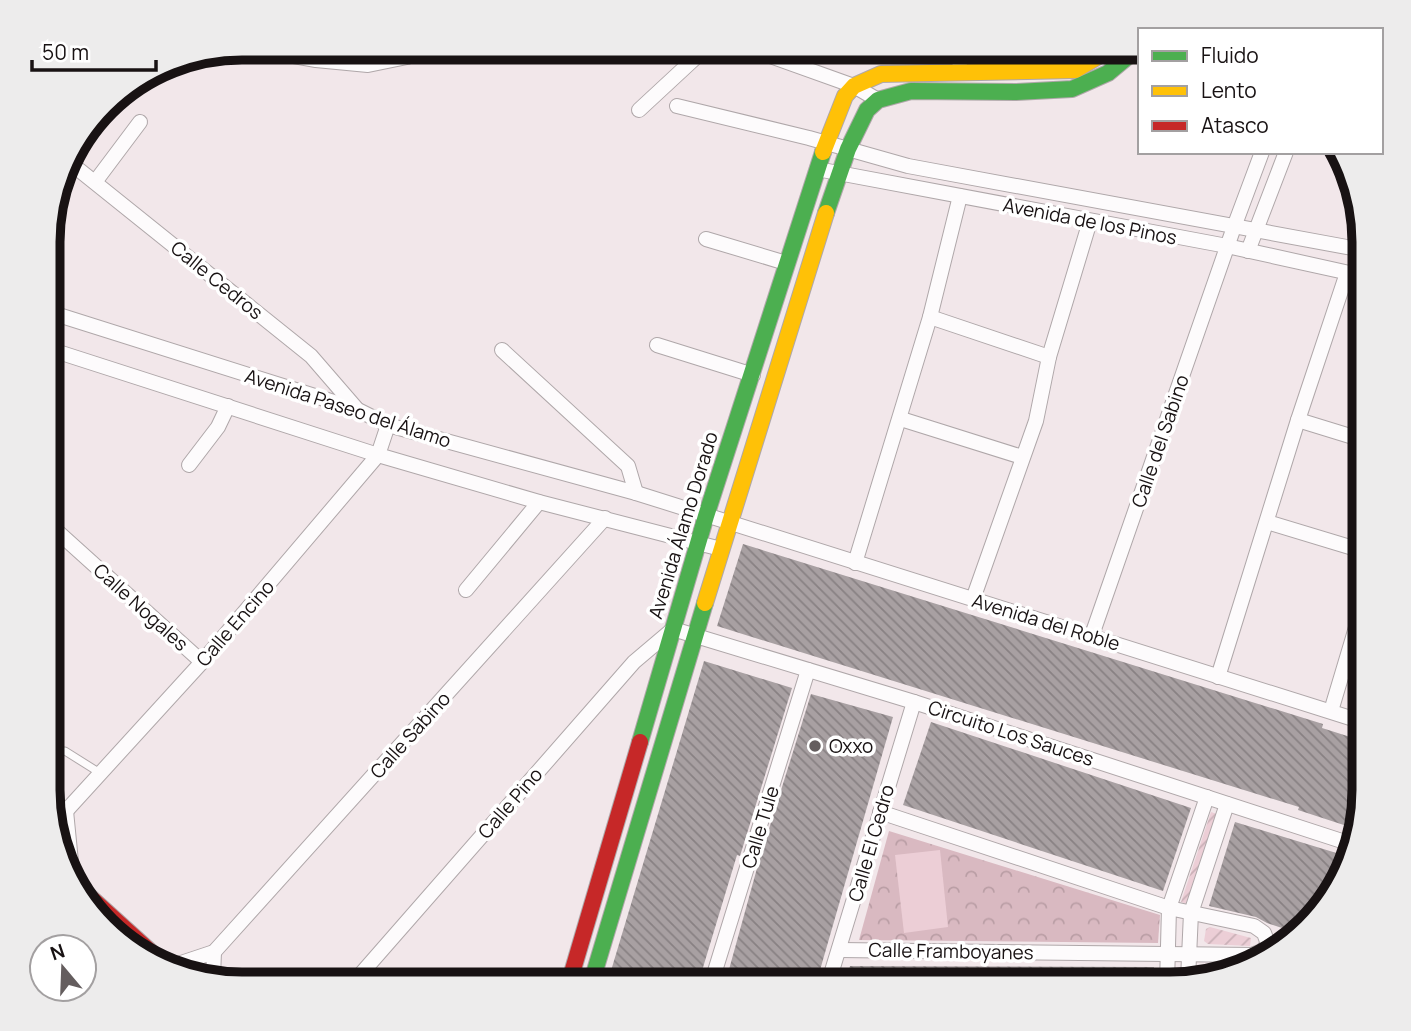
<svg xmlns="http://www.w3.org/2000/svg" width="1411" height="1031" font-family="Manrope,sans-serif">
	<style>
		.forest { fill: url(#forest-crowns) }
		.garden { fill: url(#garden-furrows) }
		.pitch { fill: #ecced6 }
		.building { fill: url(#building-back-hatch) }
		.lines { fill: none; stroke-linecap: round; stroke-linejoin: round }
		.lane-casing { stroke: #afa7a9; stroke-width: 9 }
		.street-casing { stroke: #afa7a9; stroke-width: 16 }
		.fast-casing { stroke: #afa7a9; stroke-width: 18 }
		.slow-casing { stroke: #afa7a9; stroke-width: 18 }
		.jam-casing { stroke: #afa7a9; stroke-width: 18 }
		.lane { stroke: #fdfbfc; stroke-width: 7 }
		.street { stroke: #fdfbfc; stroke-width: 14 }
		.fast { stroke: #4caf50; stroke-width: 16 }
		.slow { stroke: #ffc107; stroke-width: 16 }
		.jam { stroke: #c62828; stroke-width: 16 }
		.poi-dot { fill: #645d5e; stroke: #fff; stroke-width: 2.5 }
		.labels { text-anchor: middle; dominant-baseline: central; stroke-width: 7; stroke-linejoin: round; paint-order: stroke }
		.street-label { font-size: 19px; fill: #181213; stroke: #fff }
		.poi-label { font-size: 19px; fill: #181213; stroke: #fff; text-anchor: start }
		.rim { fill: none; stroke: #181213; stroke-width: 9 }
	</style>
	<defs>
		<pattern id="forest-crowns" width="20" height="18" patternUnits="userSpaceOnUse" patternTransform="scale(1.75)"><rect width="20" height="18" fill="#d9b9c1"/><path d="M2 6a3 3 0 1 1 6 0M12 15a3 3 0 1 1 6 0" fill="none" stroke="#ba9ea5"/></pattern>
		<pattern id="garden-furrows" width="10" height="10" patternUnits="userSpaceOnUse" patternTransform="scale(1.75)"><rect width="10" height="10" fill="#ecced6"/><path d="M-1 1l2-2M0 10L10 0M9 11l2-2" fill="none" stroke="#cab0b7"/></pattern>
		<pattern id="building-back-hatch" width="6" height="6" patternUnits="userSpaceOnUse" patternTransform="scale(1.75)"><rect width="6" height="6" fill="#a8a0a2"/><path d="M-1 5l2 2M0 0l6 6M5-1l2 2" fill="none" stroke="#888183"/></pattern>
	</defs>
	<rect width="100%" height="100%" fill="#f2e7ea"/>
	<polygon class="forest" points="889,831 1160,915 1158,943 859,940"/>
	<g class="garden">
		<polygon points="878,48 910,48 909,58 877,59"/>
		<polygon points="1211,812 1217,814 1187,904 1181,902"/>
		<polygon points="1210,927 1251,938 1250,946 1208,944 1204,941 1206,929"/>
	</g>
	<polygon class="pitch" points="940,850 948,927 904,933 895,855"/>
	<g class="building">
		<polygon points="743,544 1323,724 1322,728 1363,741 1363,801 1353,828 1298,810 1299,807 1260,795 717,626"/>
		<polygon points="704,661 792,688 740,856 737,855 698,984 607,984"/>
		<polygon points="811,694 893,717 816,984 725,984 759,861"/>
		<polygon points="931,722 1191,808 1163,891 903,805"/>
		<polygon points="1235,822 1343,855 1323,908 1294,932 1267,923 1256,917 1209,906"/>
		<polygon points="850,966 1154,967 1154,984 845,984"/>
	</g>
	<g class="lines">
		<g class="lane-casing">
			<polyline id="lane" points="49,753 65,751 100,773"/>
		</g>
		<g class="street-casing">
			<g id="street">
				<polyline points="243,47 316,60 368,65 407,57 432,47"/>
				<polyline points="745,47 854,86 878,100"/>
				<polyline points="958,73 963,48"/>
				<polyline points="677,106 809,138 908,166 1363,250"/>
				<polyline points="639,110 707,47"/>
				<polyline points="68,161 311,356 356,408"/>
				<polyline points="817,169 1227,246 1363,276"/>
				<polyline points="95,182 140,122"/>
				<polyline points="706,239 786,263"/>
				<polyline points="1248,251 1286,152"/>
				<polyline points="49,312 356,409 388,425 636,493 1363,722"/>
				<polyline points="930,317 1049,357"/>
				<polyline points="657,345 753,375"/>
				<polyline points="49,349 378,455 539,502 721,549"/>
				<polyline points="502,350 628,466 636,493"/>
				<polyline points="901,419 1022,457"/>
				<polyline points="1298,420 1363,440"/>
				<polyline points="189,465 218,427 228,406"/>
				<polyline points="1267,522 1363,551"/>
				<polyline points="49,524 202,662"/>
				<polyline points="855,563 930,317 960,196"/>
				<polyline points="466,590 539,502"/>
				<polyline points="973,599 1036,421 1049,357 1090,221"/>
				<polyline points="1092,635 1234,227 1262,152"/>
				<polyline points="1218,677 1298,420 1347,273"/>
				<polyline points="1331,711 1363,604"/>
				<polyline points="66,811 73,882"/>
				<polyline points="880,812 1169,908 1254,926 1264,933 1268,944"/>
				<polyline points="49,815 66,811 202,662 378,455 388,425"/>
				<polyline points="840,950 1252,955 1262,951 1268,944"/>
				<polyline points="178,964 214,952 605,518"/>
				<polyline points="213,977 214,952"/>
				<polyline points="1188,979 1191,913 1227,804"/>
				<polyline points="353,983 634,662 673,629 914,702 1348,843"/>
				<polyline points="711,984 808,670"/>
				<polyline points="828,984 914,702"/>
				<polyline points="1167,984 1169,908 1207,797"/>
			</g>
		</g>
		<g class="fast-casing">
			<g id="fast">
				<polyline points="826,213 848,149 867,110 878,100 911,91 1016,92 1072,89 1108,73 1138,48"/>
				<polyline points="640,742 706,516 823,152"/>
				<polyline points="591,984 705,603"/>
			</g>
		</g>
		<g class="slow-casing">
			<g id="slow">
				<polyline points="823,152 845,96 854,86 881,74 1075,70 1112,48"/>
				<polyline points="705,603 826,213"/>
			</g>
		</g>
		<g class="jam-casing">
			<g id="jam">
				<polyline points="71,880 154,955"/>
				<polyline points="569,983 640,742"/>
			</g>
		</g>
		<use href="#lane" class="lane"/>
		<use href="#street" class="street"/>
		<use href="#fast" class="fast"/>
		<use href="#slow" class="slow"/>
		<use href="#jam" class="jam"/>
	</g>
	<circle class="poi-dot" cx="815" cy="746" r="7"/>
	<g class="labels">
		<g class="street-label">
			<text transform="translate(1090 221) rotate(11)">Avenida de los Pinos</text>
			<text transform="translate(217 280) rotate(39)">Calle Cedros</text>
			<text transform="translate(348 408) rotate(18)">Avenida Paseo del Álamo</text>
			<text transform="translate(1160 441) rotate(-71)">Calle del Sabino</text>
			<text transform="translate(683 525) rotate(-73)">Avenida Álamo Dorado</text>
			<text transform="translate(141 607) rotate(42)">Calle Nogales</text>
			<text transform="translate(1046 622) rotate(17)">Avenida del Roble</text>
			<text transform="translate(235 623) rotate(-49)">Calle Encino</text>
			<text transform="translate(1011 733) rotate(18)">Circuito Los Sauces</text>
			<text transform="translate(410 735) rotate(-48)">Calle Sabino</text>
			<text transform="translate(510 803) rotate(-49)">Calle Pino</text>
			<text transform="translate(760 827) rotate(-73)">Calle Tule</text>
			<text transform="translate(871 843) rotate(-74)">Calle El Cedro</text>
			<text transform="translate(951 951) rotate(1)">Calle Framboyanes</text>
		</g>
		<g class="poi-label">
			<text x="829" y="746">Oxxo</text>
		</g>
	</g>
	<path d="M0 0H1411V1031H0ZM242 60H1170A182 182 0 0 1 1352 242V790A182 182 0 0 1 1170 972H242A182 182 0 0 1 60 790V242A182 182 0 0 1 242 60Z" fill="#edecec" fill-rule="evenodd"/>
	<path class="rim" d="M242 60H1170A182 182 0 0 1 1352 242V790A182 182 0 0 1 1170 972H242A182 182 0 0 1 60 790V242A182 182 0 0 1 242 60Z"/>
	<rect x="1138" y="28" width="245" height="126" fill="#ffffff" stroke="#a3a0a1" stroke-width="2"/>
	<rect x="1152" y="51" width="35" height="10" fill="#4caf50" stroke="#a3a0a1" stroke-width="2"/>
	<text x="1201" y="63" font-size="21" fill="#181213">Fluido</text>
	<rect x="1152" y="86" width="35" height="10" fill="#ffc107" stroke="#a3a0a1" stroke-width="2"/>
	<text x="1201" y="98" font-size="21" fill="#181213">Lento</text>
	<rect x="1152" y="121" width="35" height="10" fill="#c62828" stroke="#a3a0a1" stroke-width="2"/>
	<text x="1201" y="133" font-size="21" fill="#181213">Atasco</text>
	<g transform="translate(63 968) rotate(341)"><circle r="33" fill="#ffffff" stroke="#a3a0a1" stroke-width="2"/>
	<path d="M0-5L12 26L0 18L-12 26Z" fill="#645d5e"/>
	<text y="-10" font-size="19" font-weight="bold" text-anchor="middle" fill="#181213">N</text>
	</g>
	<path d="M32 60v10h124v-10" fill="none" stroke="#181213" stroke-width="3.5"/>
	<text x="42" y="60" font-size="21" fill="#181213" stroke="#ffffff" stroke-width="5" paint-order="stroke">50 m</text>
</svg>
